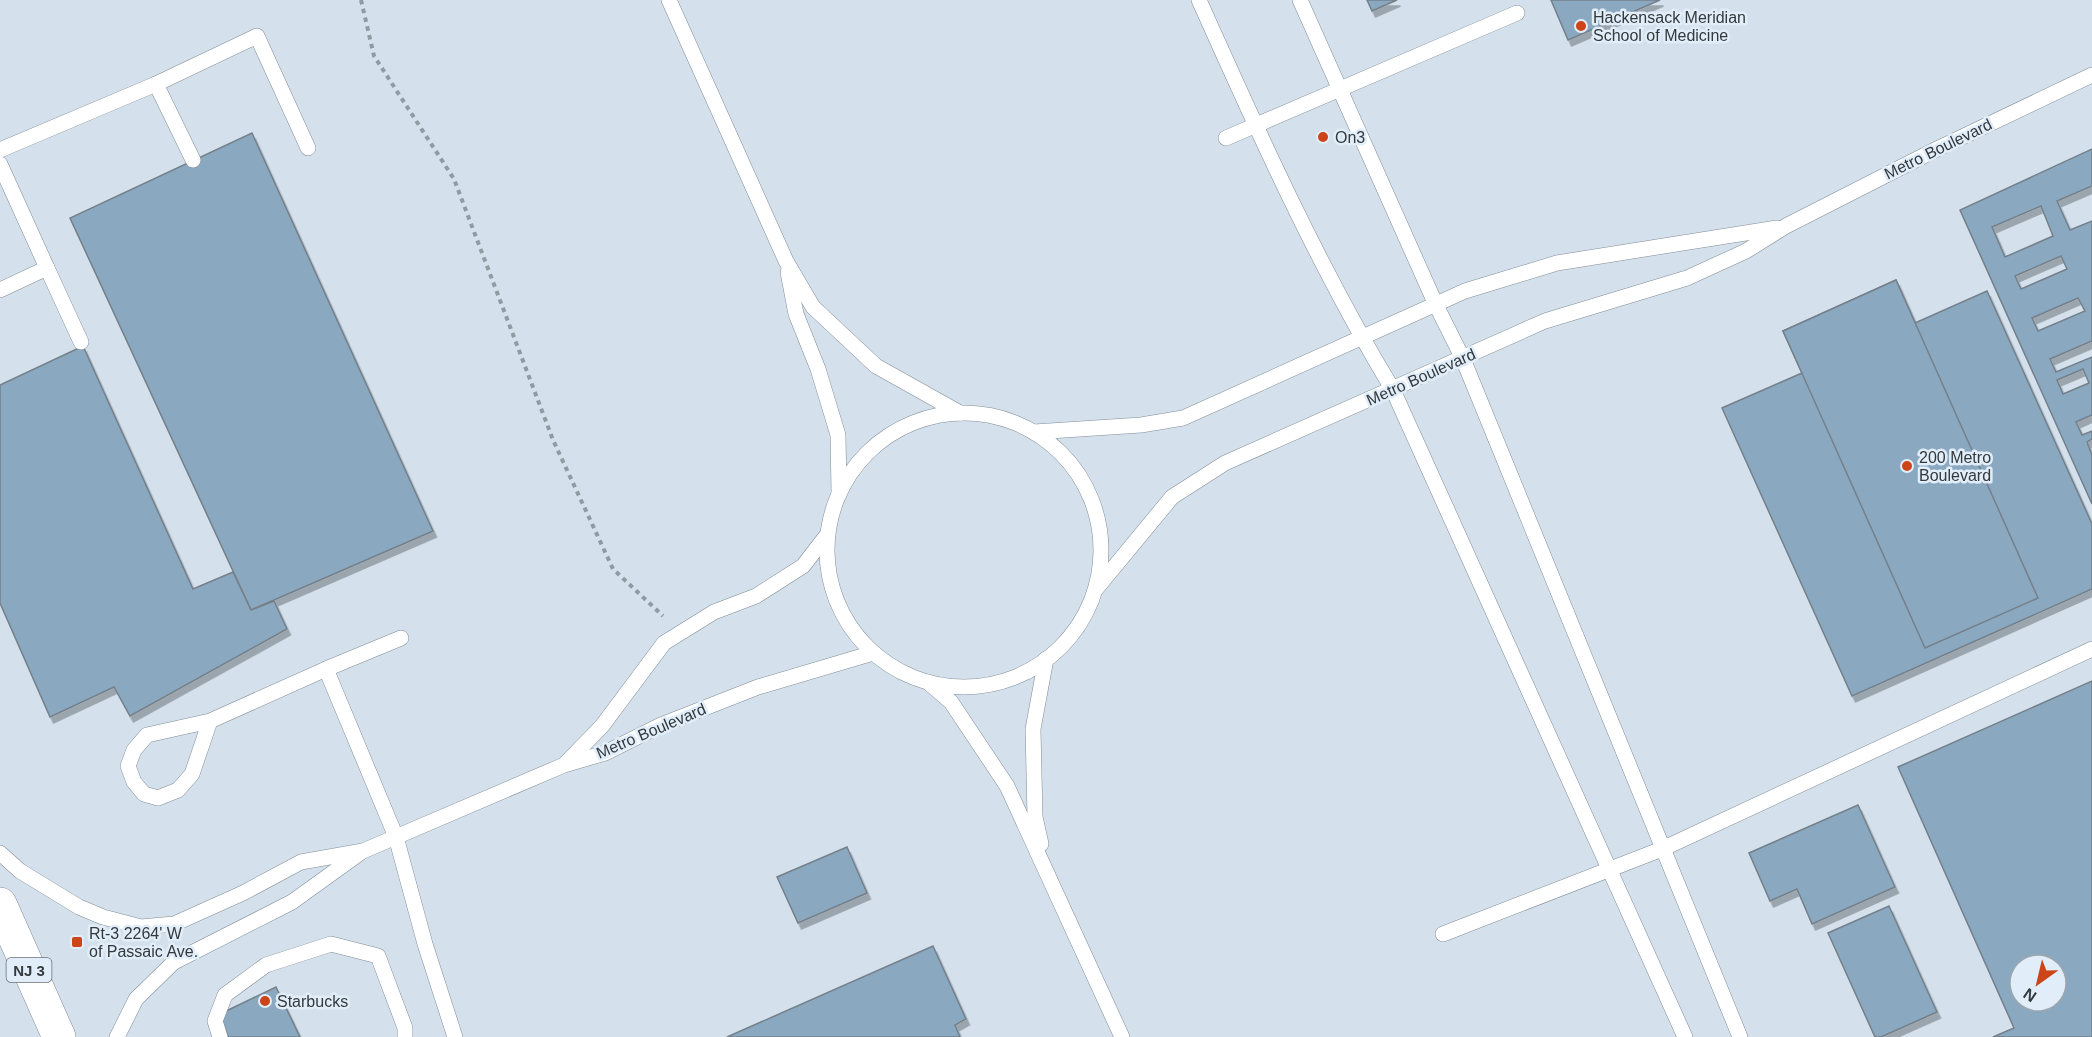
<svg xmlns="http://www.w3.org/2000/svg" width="2092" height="1037" font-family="Helvetica,sans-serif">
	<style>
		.building { fill: #8aa8c0; stroke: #74808a; stroke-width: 1.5; fill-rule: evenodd; filter: url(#shadow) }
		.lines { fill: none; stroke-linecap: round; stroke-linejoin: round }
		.service-casing { stroke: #818d97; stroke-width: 16 }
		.trunk-casing { stroke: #818d97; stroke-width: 34 }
		.path { stroke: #909aa2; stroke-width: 4; stroke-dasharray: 4.5 4.5; stroke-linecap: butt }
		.service { stroke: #fff; stroke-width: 15 }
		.trunk { stroke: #fff; stroke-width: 33 }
		.poi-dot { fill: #cc4418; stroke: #e1eef9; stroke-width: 2 }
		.labels { text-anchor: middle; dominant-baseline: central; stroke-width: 5; stroke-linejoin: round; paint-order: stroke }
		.shield { fill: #e1eef9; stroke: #686f75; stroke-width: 1.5 }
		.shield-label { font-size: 15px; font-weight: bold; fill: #34393d }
		.poi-label { font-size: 16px; fill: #34393d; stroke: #e1eef9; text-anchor: start }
		.street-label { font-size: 16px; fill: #34393d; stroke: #e1eef9 }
	</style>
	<defs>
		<filter id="shadow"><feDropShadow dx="3.5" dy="6" stdDeviation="0" flood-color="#0004"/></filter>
	</defs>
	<rect width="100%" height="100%" fill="#d4e1ec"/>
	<g class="building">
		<polygon points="1367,0 1397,0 1372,11"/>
		<polygon points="1551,0 1660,0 1568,40"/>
		<polygon points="252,133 433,531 251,610 70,218"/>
		<path d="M2092 149V186L2057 201 2070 230 2092 221V341L2050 359 2056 372 2092 357V415L2076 422 2082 435 2092 431V439L2087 442 2092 455V504L1960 210ZM2041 206 2053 236 2005 257 1992 227ZM2061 256 2067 269 2021 289 2015 276ZM2078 298 2085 311 2038 331 2032 318ZM2083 369 2089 383 2063 394 2057 380Z"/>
		<polygon points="1896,280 1915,323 1987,291 2092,524 2092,589 1852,696 1722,408 1802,373 1783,331"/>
		<polygon points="1896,280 2038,598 1925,648 1783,331"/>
		<polygon points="83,346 193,589 233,572 251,610 274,601 287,629 130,716 114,687 50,717 0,603 0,385"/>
		<path d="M2092 681V1037H1993L2014 1028 1898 767ZM2020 965H2056V1001H2020Z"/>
		<polygon points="1858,805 1895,887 1812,924 1797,889 1770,901 1749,853"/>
		<polygon points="847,847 867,893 798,923 777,877"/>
		<polygon points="1889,906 1937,1012 1881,1037 1875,1037 1828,933"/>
		<polygon points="933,946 966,1019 955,1025 960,1037 727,1037"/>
		<polygon points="276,987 300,1037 228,1037 220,1014"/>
	</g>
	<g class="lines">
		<g class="service-casing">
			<g id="service">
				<polyline points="669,0 786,261 813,307 876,366 960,413"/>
				<path d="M1199 0C1258 132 1318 266 1393 390L1685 1037"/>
				<polyline points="1300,0 1436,305 1463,359 1740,1037"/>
				<polyline points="156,84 193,160"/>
				<polyline points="1226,138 1517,13"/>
				<polyline points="0,150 156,84 257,36 308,148"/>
				<polyline points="0,164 47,268 0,290"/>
				<polyline points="47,268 81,342"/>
				<polyline points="788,272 796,314 818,369 838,435 839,492"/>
				<circle cx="964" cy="550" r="137"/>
				<polyline points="1034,432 1141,425 1183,418 1465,291 1557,263 1777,228"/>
				<polyline points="1096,589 1172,497 1225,463 1545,321 1687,278 1746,251 1786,226 1937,149 2092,75"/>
				<polyline points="326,669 401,638"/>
				<polyline points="930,684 951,702 1007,786 1122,1037"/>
				<polyline points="210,721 192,774 178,790 158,798 144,794 134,782 128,766 134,750 147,735 210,721 326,669 396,837 425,944 455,1037"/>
				<polyline points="566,763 602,726 664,643 714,612 756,596 803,566 827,535"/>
				<polyline points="1041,844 1035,817 1033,729 1046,659"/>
				<polyline points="0,853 20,871 79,907 103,917 141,927 174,924 243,893 301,862 363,851 564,765 605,753 661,725 758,687 873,653"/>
				<polyline points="1443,934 1662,849 2092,649"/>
				<polyline points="117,1037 136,999 174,962 292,902 360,853"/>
				<polyline points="220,1037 215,1021 225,995 266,965 331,944 378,956 405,1028 405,1037"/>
			</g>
		</g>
		<g class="trunk-casing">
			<polyline id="trunk" points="0,904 59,1037"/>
		</g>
		<polyline class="path" points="361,0 374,56 454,179 553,440 613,569 663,616"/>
		<use href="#service" class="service"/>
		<use href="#trunk" class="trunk"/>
	</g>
	<g class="poi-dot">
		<circle cx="1581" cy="26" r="6"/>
		<circle cx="1323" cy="137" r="6"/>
		<circle cx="1907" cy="466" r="6"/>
		<rect x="71" y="936" width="12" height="12" rx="3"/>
		<circle cx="265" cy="1001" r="6"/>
	</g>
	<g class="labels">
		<rect class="shield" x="6.5" y="958" width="45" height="24" rx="4.5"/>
		<g class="shield-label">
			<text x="29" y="970">NJ 3</text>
		</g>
		<g class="poi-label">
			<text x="1593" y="17">Hackensack Meridian<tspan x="1593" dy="18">School of Medicine</tspan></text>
			<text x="1335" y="137">On3</text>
			<text x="1919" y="457">200 Metro<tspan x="1919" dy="18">Boulevard</tspan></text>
			<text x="89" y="933">Rt-3 2264' W<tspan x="89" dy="18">of Passaic Ave.</tspan></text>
			<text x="277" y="1001">Starbucks</text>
		</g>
		<g class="street-label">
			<text transform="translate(1938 149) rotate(-26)">Metro Boulevard</text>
			<text transform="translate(1421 377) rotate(-24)">Metro Boulevard</text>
			<text transform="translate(651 731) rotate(-23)">Metro Boulevard</text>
		</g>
	</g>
	<g transform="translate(2038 983) rotate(214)"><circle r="28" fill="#e1eef9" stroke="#9ca6ae" stroke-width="1.5"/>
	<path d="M0-4.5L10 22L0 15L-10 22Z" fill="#cc4418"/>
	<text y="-9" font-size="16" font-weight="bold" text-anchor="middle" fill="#34393d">N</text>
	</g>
</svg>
